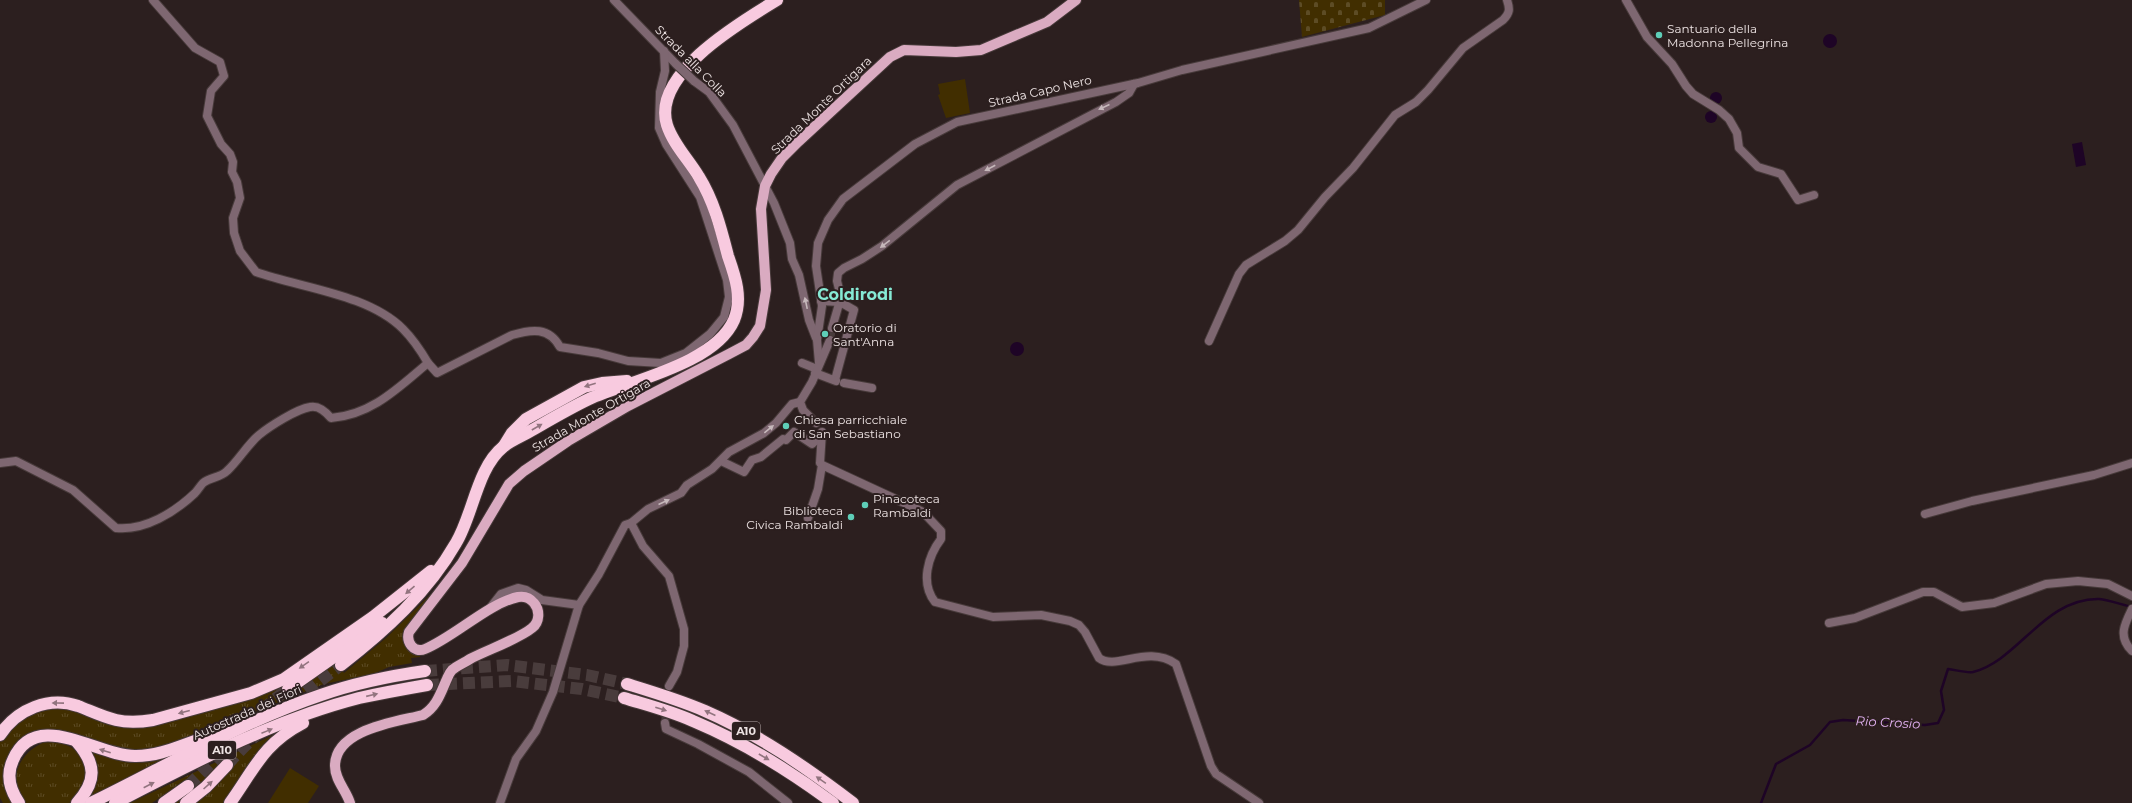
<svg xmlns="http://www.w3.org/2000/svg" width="2132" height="803" font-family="Montserrat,sans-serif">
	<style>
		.grass { fill: url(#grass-tufts) }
		.cemetery { fill: url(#cemetery-stones) }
		.park { fill: #412e00 }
		.water { fill: #1e0426 }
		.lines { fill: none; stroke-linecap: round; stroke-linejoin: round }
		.stream { stroke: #1e0426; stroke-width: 2.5 }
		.minor-tunnel { stroke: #493c3c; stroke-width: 8; stroke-dasharray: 8 4; stroke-linecap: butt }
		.highway-tunnel { stroke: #493c3c; stroke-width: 12; stroke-dasharray: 12 6; stroke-linecap: butt }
		.minor-casing { stroke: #473a3a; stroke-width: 10 }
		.major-casing { stroke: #473a3a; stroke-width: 12 }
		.highway-casing { stroke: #473a3a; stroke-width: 14 }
		.minor { stroke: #7e6771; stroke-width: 8 }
		.major { stroke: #daabc1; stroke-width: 10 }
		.highway { stroke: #f8cadf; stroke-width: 12 }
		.minor-bridge-casing { stroke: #473a3a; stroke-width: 10; stroke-linecap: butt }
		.minor-bridge { stroke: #7e6771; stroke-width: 8 }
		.oneway { fill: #c6b8bb }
		.oneway2 { fill: #92747f }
		.poi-dot { fill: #5eceb8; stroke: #2c1f1f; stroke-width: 1.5 }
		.labels { text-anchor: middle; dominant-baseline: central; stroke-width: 4; stroke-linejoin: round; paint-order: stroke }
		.shield { fill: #2c1f1f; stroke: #b3a8a8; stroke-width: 1 }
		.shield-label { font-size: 11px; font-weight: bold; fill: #ede3e3 }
		.poi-label { font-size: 12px; fill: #ede3e3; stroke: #2c1f1f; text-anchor: start }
		.street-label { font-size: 12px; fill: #ede3e3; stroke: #2c1f1f }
		.water-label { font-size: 13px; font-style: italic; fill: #e3b2f3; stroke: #2c1f1f }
		.district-label { font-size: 16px; font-weight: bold; fill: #86ead5; stroke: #2c1f1f }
	</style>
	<defs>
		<pattern id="grass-tufts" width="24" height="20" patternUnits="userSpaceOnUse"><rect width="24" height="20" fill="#412e00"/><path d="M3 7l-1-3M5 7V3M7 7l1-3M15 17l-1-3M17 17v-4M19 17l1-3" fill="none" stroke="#5d4c25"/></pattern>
		<pattern id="cemetery-stones" width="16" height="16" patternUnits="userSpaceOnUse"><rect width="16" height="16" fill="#412e00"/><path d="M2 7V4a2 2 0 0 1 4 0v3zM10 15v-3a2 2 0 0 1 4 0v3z" fill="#5d4c25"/></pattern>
	</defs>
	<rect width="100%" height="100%" fill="#2c1f1f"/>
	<g class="grass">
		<path d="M440 585 403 635C402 646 409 654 420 655V657L411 658 412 663 389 667 373 674 324 684 173 745 134 753 63 731 43 730 33 733 5 786 12 803H3L0 798V741L27 713 59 706 120 726 285 684 292 693 337 662 344 673 386 638Z"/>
		<polygon points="275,734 262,748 225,803 173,803 189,791 182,782 152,803 130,803"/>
		<path d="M45 742C86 739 103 782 69 803H25C6 780 19 752 45 742Z"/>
		<polygon points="89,750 171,756 88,798"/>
	</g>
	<polygon class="cemetery" points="1299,0 1385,0 1385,15 1302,37"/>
	<g class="park">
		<polygon points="965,79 970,113 946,118 938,95 940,94 938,84"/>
		<polygon points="290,768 319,786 308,803 268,803"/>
	</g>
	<g class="water">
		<circle cx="1830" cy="41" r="7"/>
		<circle cx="1716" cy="98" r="6"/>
		<circle cx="1711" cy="117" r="6"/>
		<polygon points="2082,142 2086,165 2076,167 2072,144"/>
		<circle cx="1017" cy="349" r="7"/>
	</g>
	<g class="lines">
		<path class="stream" d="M1761 803 1776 764 1810 745 1830 722 1843 720 1925 725 1938 723 1944 710 1941 691 1948 669C1956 670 1966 673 1973 672 2018 661 2044 598 2099 599 2110 600 2122 605 2132 607"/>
		<g class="minor-tunnel">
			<polyline points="830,340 832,328"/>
			<polyline points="665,723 669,686"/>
		</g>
		<g class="highway-tunnel">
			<polyline points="425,671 507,665 587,675 627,684"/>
			<polyline points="427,685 512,681 582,689 624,698"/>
			<polyline points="250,724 271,702 288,689"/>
			<path d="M227 765C261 727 301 695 341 665"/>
			<polyline points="188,786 227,748"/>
		</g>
		<g class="minor-casing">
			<g id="minor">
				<path d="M153 0 195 48 220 62 224 76 211 91 207 116 221 144 230 154 233 162 232 172 237 182 240 198 233 218 234 233 240 251 256 272C301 288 368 294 403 329 413 339 421 351 428 363"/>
				<polyline points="614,0 676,64"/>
				<polyline points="1626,0 1647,37 1672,64 1686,86 1693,94 1719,110 1729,119 1737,133 1739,148 1758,167 1781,174 1798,200 1814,195"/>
				<polyline points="694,81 709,92 733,125 774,203 790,243 792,259 799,275 809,320 816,338"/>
				<polyline points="821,301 840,302 854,310 835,380"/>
				<polyline points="832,328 841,297 837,281 838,273 844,268 862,259 882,246 957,185 1116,102 1129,93 1134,84"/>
				<path d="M1209 341 1239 274 1246 265 1285 241 1298 230 1325 197 1353 168 1395 115 1416 102 1428 90 1463 48 1503 20C1510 13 1510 9 1507 0"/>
				<polyline points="661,363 686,353 710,334 724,317 729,297 727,280 700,197 666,144 659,128 660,92 665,71 664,51"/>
				<polyline points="802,363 817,369"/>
				<polyline points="819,363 817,340 822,306 816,266 818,243 828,220 843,199 915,144 957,122 1138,83 1182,70 1369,28 1426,0"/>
				<polyline points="815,373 836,381"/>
				<polyline points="844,383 872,388"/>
				<polyline points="816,423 803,410 800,402 812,382 830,340"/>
				<polyline points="721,461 744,472 752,460 761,457 783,439 786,440 794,432 812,444 822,435"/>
				<path d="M0 463 16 461 73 490 116 528C145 531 175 512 195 493 198 490 200 486 203 483 210 477 220 478 227 471 239 460 247 445 259 435 270 426 297 409 310 407 319 405 326 412 331 418 372 415 399 387 428 363L437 373 512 335C532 329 549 327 560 347L598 353 628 361 661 363 665 367"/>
				<path d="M822 465 915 508 923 512 941 531V539C928 556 920 583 935 602L993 617 1041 615 1070 621 1079 625 1085 632 1099 658C1116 671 1147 644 1176 664L1211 766 1216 774 1259 803"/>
				<polyline points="1925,514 1972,501 2094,475 2132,463"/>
				<polyline points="808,518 818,489 822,465 820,463 822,432"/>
				<polyline points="631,523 643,546 669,576 684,629 684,646 677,672 669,686"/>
				<polyline points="490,608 501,594 518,588 526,590 542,600 579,605"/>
				<path d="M2132 609C2124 625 2118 637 2132 651"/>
				<polyline points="1829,623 1855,618 1923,592 1934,592 1962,607 1994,603 2046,584 2078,581 2108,584 2132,596"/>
				<polyline points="665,723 666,729 698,744 749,772 788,803"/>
				<polyline points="500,803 516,759 536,731 553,692 579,605 599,574 625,525 631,523 648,509 681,493 687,485 712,469 729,452 764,433 776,423 792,404 800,402"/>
			</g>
		</g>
		<g class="major-casing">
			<path id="major" d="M350 803C346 790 335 780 335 766 335 729 396 722 423 715 436 707 440 695 446 681 448 677 449 673 452 670 457 666 464 663 470 659 487 650 519 639 532 628 540 622 540 610 534 603 530 598 524 596 518 597 489 603 454 637 425 649 413 654 406 641 409 632L462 563 509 484 524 471 568 441 628 406 729 354 746 345 753 337 760 326 766 290 761 209 765 186 771 174 782 158 798 142 890 57 904 50 956 52 981 50 1047 22 1076 0"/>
		</g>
		<g class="highway-casing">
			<g id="highway">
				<polyline points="504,446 512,433 526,419 584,387 602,383 627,381"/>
				<path d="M341 665C385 631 428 592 456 543 473 515 477 468 503 447 510 441 520 437 527 433 548 421 568 409 589 399 629 381 715 364 734 320 743 298 735 276 728 256 721 229 714 201 699 177 689 160 673 144 667 125 651 74 741 22 777 0"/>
				<path d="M627 684C653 692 680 700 705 711 758 734 807 768 853 803"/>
				<polyline points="288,689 382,623"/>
				<path d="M624 698C647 705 671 711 693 721 743 742 790 771 833 803"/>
				<path d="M0 735C17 709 49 696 78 706 91 711 103 717 116 720 129 723 141 722 153 720L251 693 284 679 373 617 431 571"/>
				<path d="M19 803C10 790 6 775 13 760 36 707 98 757 136 756 162 756 183 744 207 737"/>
				<path d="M77 803C97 781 96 764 77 742"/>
				<path d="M91 803C167 766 241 722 321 695 355 683 390 676 425 671"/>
				<path d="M115 803C193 763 273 720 359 698 382 693 404 689 427 685"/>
				<polyline points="164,803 188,786"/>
				<polyline points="186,803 206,787 227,765"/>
				<path d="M230 803C255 768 263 744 303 723"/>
			</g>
		</g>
		<use href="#minor" class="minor"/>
		<use href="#major" class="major"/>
		<use href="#highway" class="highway"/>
		<g class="minor-bridge-casing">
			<polyline id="minor-bridge" points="676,64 694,81"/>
		</g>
		<use href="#minor-bridge" class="minor-bridge"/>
	</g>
	<defs><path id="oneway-solid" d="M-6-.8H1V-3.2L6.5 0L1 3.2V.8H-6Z"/></defs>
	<g class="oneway">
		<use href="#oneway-solid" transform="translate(1104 107) rotate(156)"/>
		<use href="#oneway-solid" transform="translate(990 168) rotate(152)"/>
		<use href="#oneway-solid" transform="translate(885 244) rotate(143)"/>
		<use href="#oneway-solid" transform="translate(806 303) rotate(-102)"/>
		<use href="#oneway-solid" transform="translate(769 429) rotate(-39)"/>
		<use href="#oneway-solid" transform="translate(664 502) rotate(-24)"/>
	</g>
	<g class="oneway2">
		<use href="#oneway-solid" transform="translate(590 385) rotate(163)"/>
		<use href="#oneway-solid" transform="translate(537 427) rotate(-30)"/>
		<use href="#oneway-solid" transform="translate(410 590) rotate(139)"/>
		<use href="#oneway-solid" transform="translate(304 665) rotate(145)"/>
		<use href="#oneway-solid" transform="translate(372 695) rotate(-13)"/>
		<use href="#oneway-solid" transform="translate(58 703) rotate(-179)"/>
		<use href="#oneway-solid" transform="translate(661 709) rotate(18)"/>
		<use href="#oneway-solid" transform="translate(184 712) rotate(165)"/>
		<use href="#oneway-solid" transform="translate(710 713) rotate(-155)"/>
		<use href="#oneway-solid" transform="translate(267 731) rotate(-22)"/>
		<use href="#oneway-solid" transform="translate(105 751) rotate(-162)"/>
		<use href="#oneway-solid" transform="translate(764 757) rotate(30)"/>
		<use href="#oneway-solid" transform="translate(821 780) rotate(-145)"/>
		<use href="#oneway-solid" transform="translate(149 785) rotate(-27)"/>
		<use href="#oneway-solid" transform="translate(208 785) rotate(-42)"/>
	</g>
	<g class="poi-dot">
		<circle cx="1659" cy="35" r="4"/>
		<circle cx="825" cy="334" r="4"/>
		<circle cx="786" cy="426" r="4"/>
		<circle cx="865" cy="505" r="4"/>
		<circle cx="851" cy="517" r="4"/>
	</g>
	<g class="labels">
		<g class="shield">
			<rect x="732" y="722" width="28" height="18" rx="3"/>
			<rect x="208" y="741" width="28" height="18" rx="3"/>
		</g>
		<g class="shield-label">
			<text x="746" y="731">A10</text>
			<text x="222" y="750">A10</text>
		</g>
		<g class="poi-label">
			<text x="1667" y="28">Santuario della<tspan x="1667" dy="14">Madonna Pellegrina</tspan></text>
			<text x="833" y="327">Oratorio di<tspan x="833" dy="14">Sant'Anna</tspan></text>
			<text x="794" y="419">Chiesa parricchiale<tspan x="794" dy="14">di San Sebastiano</tspan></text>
			<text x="873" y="498">Pinacoteca<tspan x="873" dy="14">Rambaldi</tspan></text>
			<text x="843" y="510" text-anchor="end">Biblioteca<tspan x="843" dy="14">Civica Rambaldi</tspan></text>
		</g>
		<g class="street-label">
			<text transform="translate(691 61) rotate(45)">Strada alla Colla</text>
			<text transform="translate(1040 91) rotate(-13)">Strada Capo Nero</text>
			<text transform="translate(821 105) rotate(-44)">Strada Monte Ortigara</text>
			<text transform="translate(591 415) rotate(-30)">Strada Monte Ortigara</text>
			<text transform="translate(247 712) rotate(-24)">Autostrada dei Fiori</text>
		</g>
		<g class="water-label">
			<text transform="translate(1888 722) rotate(3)">Rio Crosio</text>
		</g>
		<g class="district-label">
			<text x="855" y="294">Coldirodi</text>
		</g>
	</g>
</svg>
